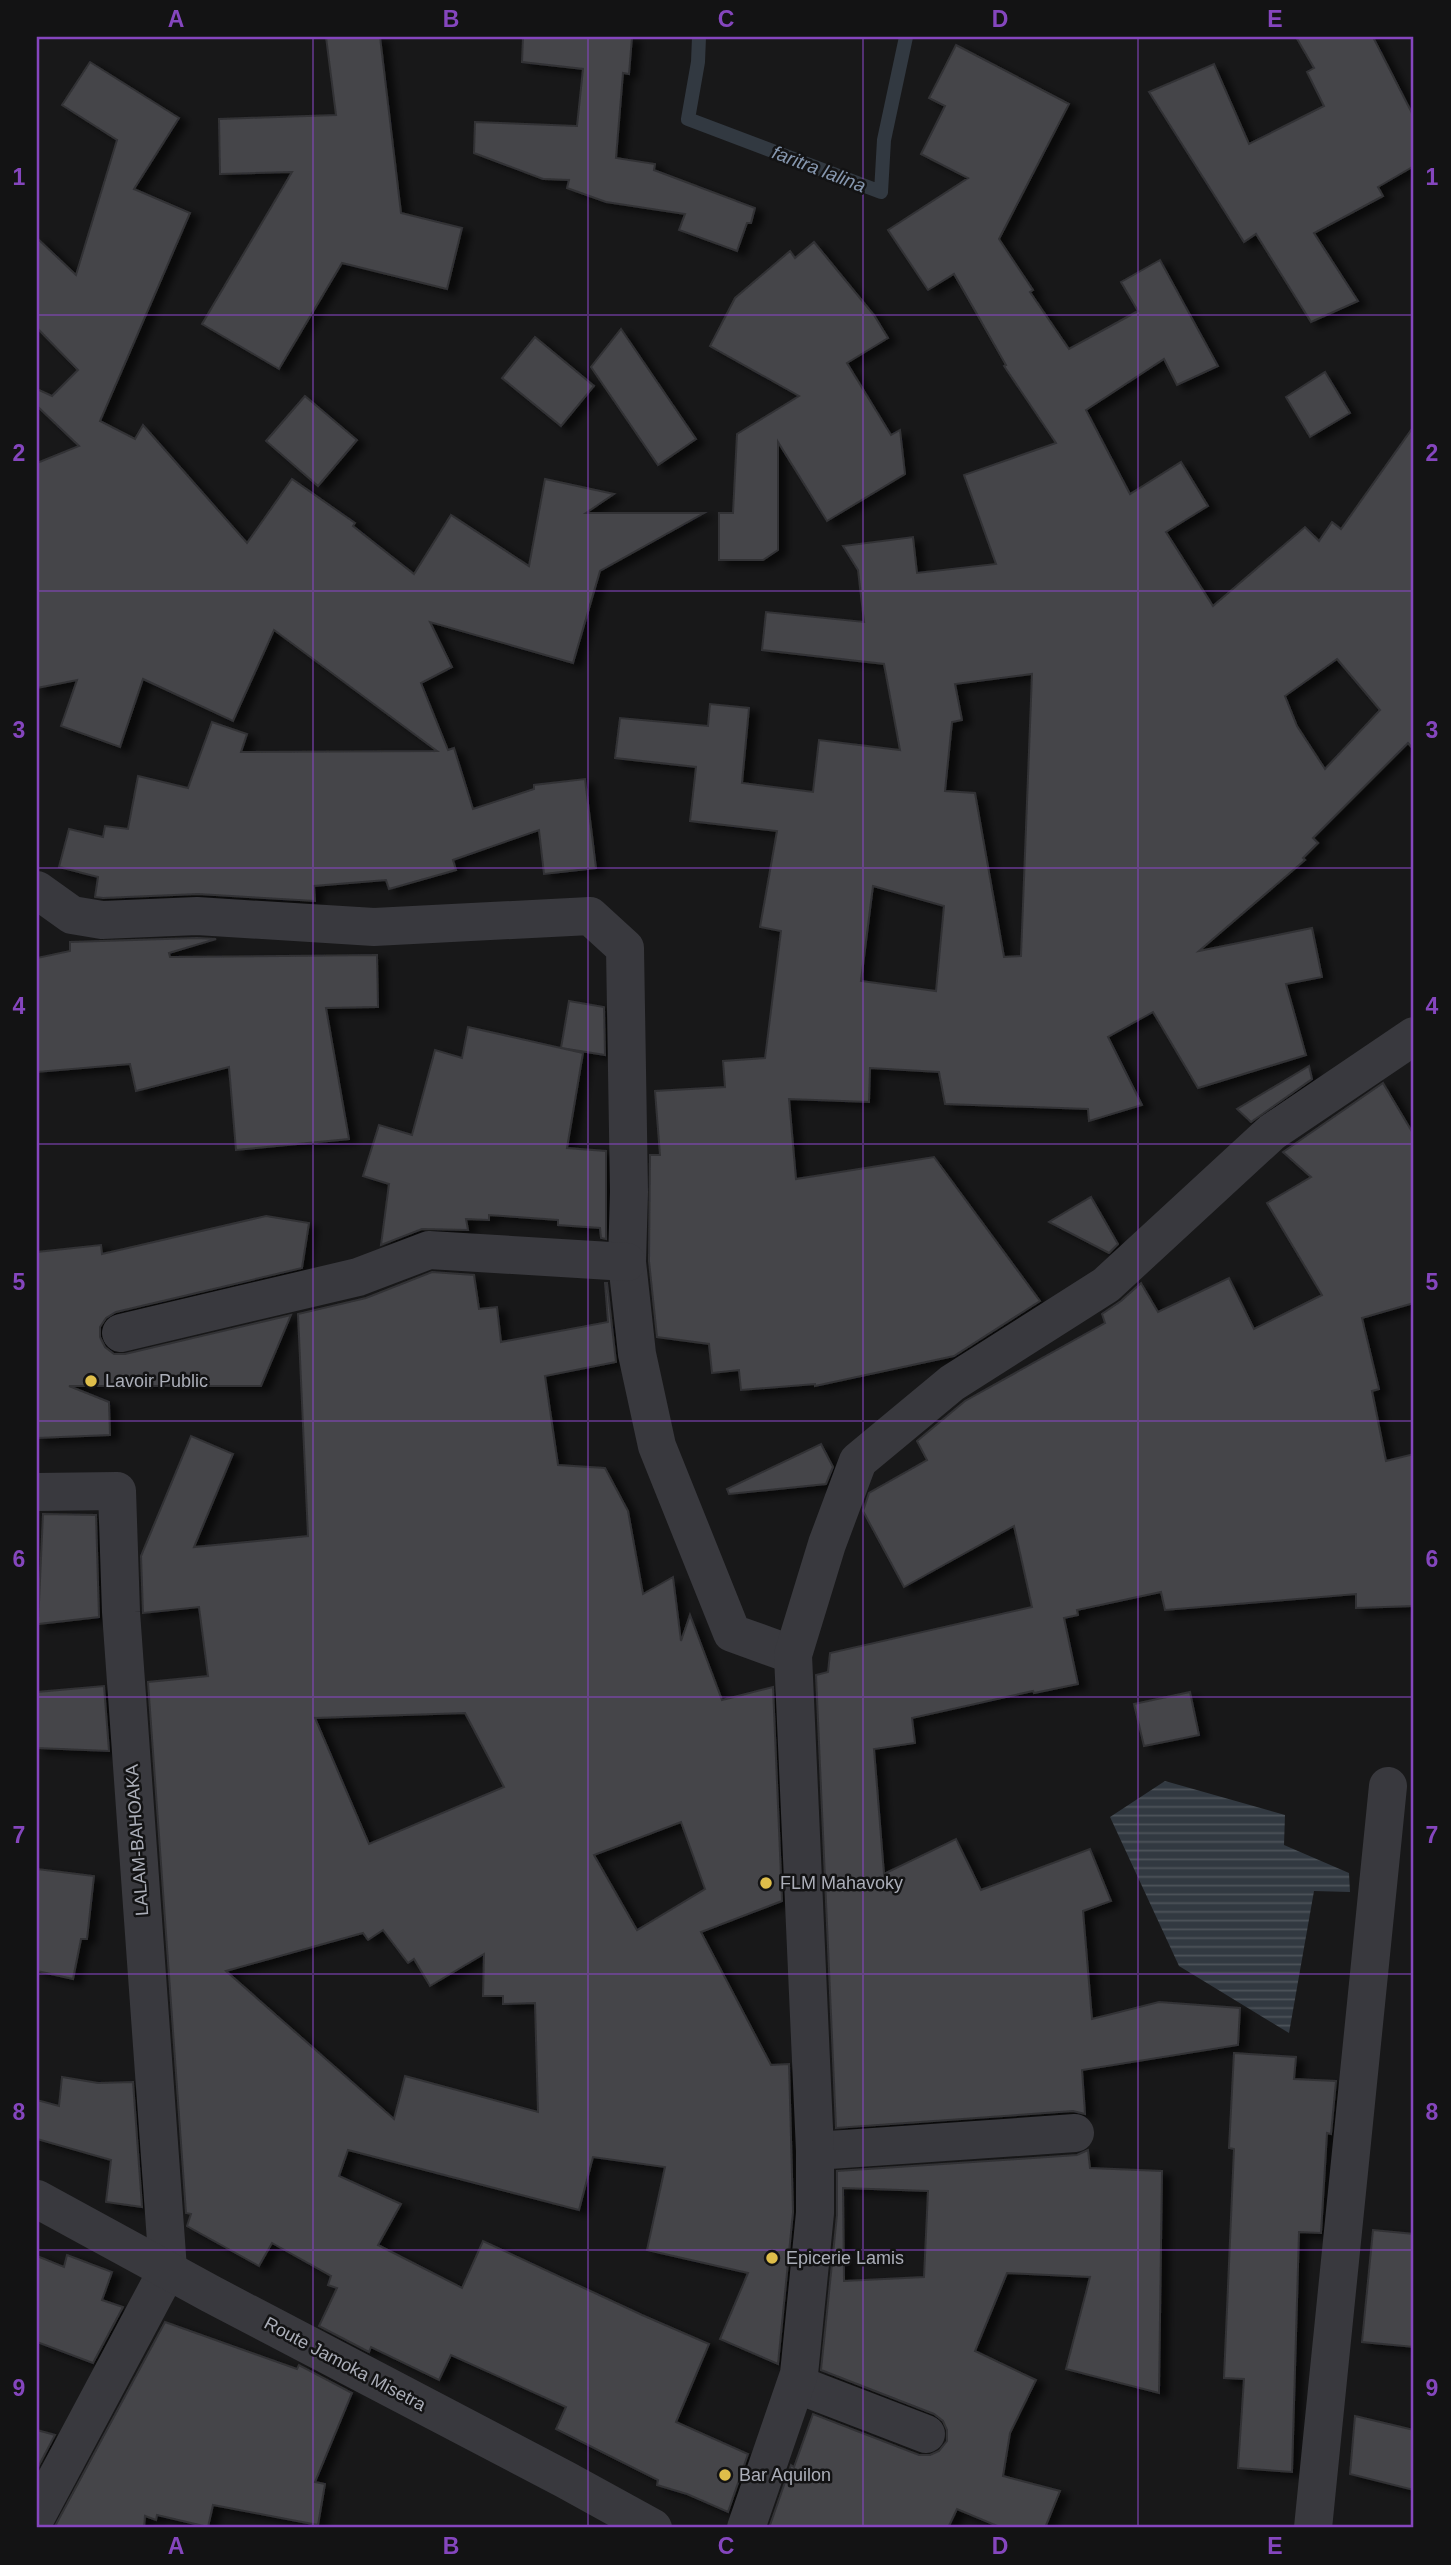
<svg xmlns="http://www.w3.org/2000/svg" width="1451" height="2565" font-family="Arial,sans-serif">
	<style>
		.water { fill: url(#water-rules) }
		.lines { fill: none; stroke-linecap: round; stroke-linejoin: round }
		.stream { stroke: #323941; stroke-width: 14 }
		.building { fill: #454549; stroke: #323235; stroke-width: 2; fill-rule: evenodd; filter: url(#shadow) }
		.minor { stroke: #39393e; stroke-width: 38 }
		.tertiary { stroke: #39393e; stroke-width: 38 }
		.grid { fill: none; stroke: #8546be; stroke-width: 2; stroke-opacity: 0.55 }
		.poi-dot { fill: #dfbe4a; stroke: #131314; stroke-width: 2.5 }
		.labels { text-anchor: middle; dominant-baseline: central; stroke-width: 5; stroke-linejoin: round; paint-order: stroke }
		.poi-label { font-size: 18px; fill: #abaeb8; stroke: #131314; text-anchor: start }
		.street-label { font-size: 18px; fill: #abaeb8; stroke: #131314 }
		.water-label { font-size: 19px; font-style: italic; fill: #8697af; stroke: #131314 }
		.neatline { fill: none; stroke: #8546be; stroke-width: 2.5 }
		.grid-label { font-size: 23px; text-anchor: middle; font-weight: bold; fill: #8546be }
	</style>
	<defs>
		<pattern id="water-rules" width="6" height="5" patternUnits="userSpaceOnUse" patternTransform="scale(1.75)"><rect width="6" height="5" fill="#323941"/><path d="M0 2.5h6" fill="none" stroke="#4d535a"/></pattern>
		<filter id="shadow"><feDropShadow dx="8" dy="4.5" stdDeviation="3.5" flood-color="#0009"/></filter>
	</defs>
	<rect width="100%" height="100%" fill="#181819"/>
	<polygon class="water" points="1165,1781 1285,1815 1284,1845 1349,1873 1350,1892 1314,1891 1289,2033 1179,1966 1110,1817"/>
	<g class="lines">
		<polyline class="stream" points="699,37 698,62 688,119 881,192 884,140 906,37"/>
	</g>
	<g class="building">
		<polygon points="326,37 380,37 401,213 462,228 447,289 342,263 279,369 202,324 292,172 220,174 219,119 336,115"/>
		<polygon points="523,37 632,37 629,74 623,73 616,158 655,164 654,170 755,208 751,223 747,223 737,251 679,230 685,214 606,202 567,188 569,180 543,179 474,153 475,122 577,126 583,69 522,62"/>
		<polygon points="1296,37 1373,37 1414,117 1414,166 1378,187 1383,196 1314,233 1358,301 1311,322 1256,234 1244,242 1149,92 1214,64 1249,144 1324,106 1307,72 1314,68"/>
		<path d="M956 45 1069 104 999 239 1033 290 1030 292 1069 349 1138 311 1121 282 1160 260 1218 366 1177 385 1164 359 1086 410 1130 494 1181 462 1208 506 1166 532 1213 606 1305 527 1319 541 1332 522 1341 529 1414 426V750L1408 743 1313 838 1318 843 1303 858 1305 860 1199 951 1312 928 1322 977 1286 984 1306 1055 1198 1088 1153 1012 1108 1037 1142 1105 1089 1121 1088 1109 945 1104 939 1072 870 1068 869 1102 789 1099 796 1179 934 1157 1040 1301 954 1356 815 1386V1384L741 1390 739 1370 712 1373 709 1344 657 1337 649 1261 650 1155H660L655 1091 725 1087 723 1061 765 1058 781 931 760 927 777 831 690 821 696 767 615 758 620 718 708 726 710 704 749 708 742 783 813 792 819 740 900 750 884 664 762 650 766 612 864 622 858 570 843 546 913 537 917 573 996 564 964 475 1056 443 1004 366 1006 365 954 274 928 290 888 230 968 178 921 154 945 106 929 98ZM1337 659 1380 710 1325 769 1297 726 1285 696ZM1032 674 1021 956 1004 957 975 793 945 791 952 722 962 720 955 684ZM873 886 944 906 936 991 861 981Z"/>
		<polygon points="90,62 179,118 134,189 190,213 100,421 135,439 143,425 247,543 292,479 355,523 353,526 414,574 451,515 529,566 545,479 614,494 586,513 704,513 600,571 573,663 430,622 452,667 421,683 448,750 454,748 473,809 534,789 534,785 585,779 596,868 544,874 539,830 453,860 456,870 389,889 386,880 314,886 315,901 198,894 103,898 95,897 98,877 59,867 69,829 103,837 105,826 128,829 138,776 188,788 212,722 247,734 241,752 437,751 274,630 233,721 143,679 120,747 61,726 77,680 37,688 37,463 79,446 37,406 37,389 52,396 78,370 37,328 37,238 76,275 117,140 62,105"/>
		<polygon points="814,242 874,315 888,338 847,363 891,435 900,430 905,474 827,521 778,442 778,550 763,560 719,560 719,513 733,513 737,434 799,396 710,346 735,298 790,251 795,258"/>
		<polygon points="621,329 696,439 658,465 591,367"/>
		<polygon points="535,337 594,386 561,426 502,378"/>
		<polygon points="1325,372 1350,413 1310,437 1286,397"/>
		<polygon points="305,396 357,440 318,486 266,441"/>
		<polygon points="197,938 216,939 169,953 170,957 377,955 378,1007 326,1008 349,1139 236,1150 229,1067 136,1091 130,1064 37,1072 37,958 70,951 70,942"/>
		<polygon points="569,1001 604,1007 605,1055 561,1048"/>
		<polygon points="468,1027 583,1053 567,1148 606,1151 606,1239 601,1238 600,1228 558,1225 558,1220 489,1215 489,1220 466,1219 468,1230 422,1229 381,1245 389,1184 363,1176 379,1125 412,1135 435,1050 462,1058"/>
		<polygon points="1309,1066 1312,1079 1251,1122 1237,1109"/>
		<polygon points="1383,1083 1414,1135 1414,1303 1362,1318 1379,1389 1372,1391 1386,1461 1414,1454 1414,1606 1356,1608 1356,1594 1165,1610 1161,1592 1077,1610 1078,1615 1064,1618 1078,1684 1034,1693 1033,1691 912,1718 915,1743 874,1749 884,1874 956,1839 981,1890 1090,1849 1111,1901 1083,1911 1092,2019 1159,2002 1240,2008 1238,2045 1082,2070 1085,2114 1073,2111 836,2128 816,1675 828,1672 830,1653 1032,1607 1014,1526 904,1587 863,1511 869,1493 927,1460 917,1441 965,1401 1105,1323 1102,1314 1121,1301 1141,1283 1158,1312 1229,1278 1254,1329 1322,1295 1267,1203 1311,1177 1283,1152"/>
		<polygon points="1091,1197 1118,1244 1109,1253 1049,1222"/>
		<polygon points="266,1216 309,1223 302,1268 116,1312 106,1318 100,1327 100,1337 105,1347 114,1354 125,1354 291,1315 261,1386 69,1386 109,1402 110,1435 37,1438 37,1252 101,1245 102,1254"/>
		<path d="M432 1272 474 1275 479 1309 497 1307 501 1342 608 1322 605 1283H607L616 1362 545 1376 558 1465 605 1468 628 1511 643 1594 673 1577 681 1641 690 1615 722 1700 773 1687 782 1901 701 1932 771 2065 789 2064 793 2212 778 2364 720 2339 748 2273 647 2250 665 2167 593 2157 579 2210 348 2150 339 2176 401 2204 378 2245 462 2288 483 2241 642 2315 709 2344 676 2422 748 2454 728 2512 687 2494 657 2485 658 2480 556 2429 566 2407 451 2355 439 2380 371 2347 369 2352 319 2326 337 2288 328 2285 331 2276 272 2243 259 2266 187 2226 191 2214 186 2213 148 1682 208 1676 199 1607 143 1613 141 1556 191 1436 233 1454 194 1547 308 1536 298 1314 366 1298ZM465 1713 504 1787 369 1844 315 1718ZM681 1822 705 1889 637 1930 594 1855ZM383 1930 408 1963 414 1959 430 1986 484 1954 483 1996H503V2004L535 2003 538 2112 405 2076 394 2119 226 1971 363 1933 368 1940Z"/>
		<polygon points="821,1444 833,1467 826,1484 729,1494 727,1489"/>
		<polygon points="43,1514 96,1515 99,1617 38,1624"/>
		<polygon points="104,1686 109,1751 37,1748 37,1692"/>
		<polygon points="1190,1692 1199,1735 1144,1746 1134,1704"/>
		<polygon points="37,1869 94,1876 87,1939 81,1939 73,1979 37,1971"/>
		<polygon points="1234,2053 1296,2057 1294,2079 1336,2081 1331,2134 1327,2133 1321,2233 1299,2232 1292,2472 1238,2468 1244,2379 1224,2378 1234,2149 1229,2148"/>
		<polygon points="62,2077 98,2083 133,2082 142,2207 106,2202 111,2160 37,2139 37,2100 59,2106"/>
		<path d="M1088 2150 1090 2168 1162 2171 1159 2393 1066 2369 1090 2277 1007 2273 975 2351 1036 2380 1010 2433 1003 2476 1060 2491 1045 2528H1002L957 2509 948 2528H769L791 2465 794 2467 813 2414 919 2455H930L939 2451 947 2441V2430L943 2421 934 2414 821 2370 837 2215V2171L1077 2155ZM843 2188 928 2191 924 2277 844 2281Z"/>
		<polygon points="1373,2230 1414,2234 1414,2347 1362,2342"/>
		<polygon points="67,2255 112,2272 102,2300 123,2307 93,2363 37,2342 37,2256 64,2267"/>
		<polygon points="165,2322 297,2369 299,2365 352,2393 315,2482 325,2484 318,2525 213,2505 208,2527 157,2515 156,2520 145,2516 144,2528 54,2528"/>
		<polygon points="1355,2416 1414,2430 1414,2490 1350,2474"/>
		<polygon points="37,2430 55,2435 37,2469"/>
	</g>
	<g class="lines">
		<g class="minor">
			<polyline points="37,890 72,915 102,920 197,916 374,927 590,916 625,948 629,1192 627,1262 637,1354 657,1446 732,1633 793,1655"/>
			<polyline points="121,1333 358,1277 429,1250 627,1262"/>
			<polyline points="37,1492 117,1491 121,1612 168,2269 37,2515"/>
			<polyline points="815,2151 1075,2133"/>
			<polyline points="796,2384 926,2434"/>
			<polyline points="746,2528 799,2374 815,2213 815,2151 793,1655 827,1544 858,1461 952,1383 1106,1285 1272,1132 1414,1036"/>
			<polyline points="1313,2528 1388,1786"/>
		</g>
		<polyline class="tertiary" points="37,2199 211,2294 566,2480 653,2528"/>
	</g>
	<path class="grid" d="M313 37V2528M588 37V2528M863 37V2528M1138 37V2528M37 315H1414M37 591H1414M37 868H1414M37 1144H1414M37 1421H1414M37 1697H1414M37 1974H1414M37 2250H1414"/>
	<g class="poi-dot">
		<circle cx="91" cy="1381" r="7"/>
		<circle cx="766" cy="1883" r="7"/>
		<circle cx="772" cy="2258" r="7"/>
		<circle cx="725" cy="2475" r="7"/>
	</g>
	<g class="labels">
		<g class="poi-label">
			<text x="105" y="1381">Lavoir Public</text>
			<text x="780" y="1883">FLM Mahavoky</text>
			<text x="786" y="2258">Epicerie Lamis</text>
			<text x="739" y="2475">Bar Aquilon</text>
		</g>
		<g class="street-label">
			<text transform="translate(137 1840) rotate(-94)">LALAM-BAHOAKA</text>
			<text transform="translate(345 2364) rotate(28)">Route Jamoka Misetra</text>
		</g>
		<g class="water-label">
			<text transform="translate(819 169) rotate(21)">faritra lalina</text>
		</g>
	</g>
	<rect width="1451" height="2565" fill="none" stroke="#131314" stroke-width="77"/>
	<rect x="38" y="38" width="1374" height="2488" class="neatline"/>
	<g class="grid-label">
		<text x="176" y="27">A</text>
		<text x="451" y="27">B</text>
		<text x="726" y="27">C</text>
		<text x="1000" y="27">D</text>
		<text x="1275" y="27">E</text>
		<text x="19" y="185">1</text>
		<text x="1432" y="185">1</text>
		<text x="19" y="461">2</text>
		<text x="1432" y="461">2</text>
		<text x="19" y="738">3</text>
		<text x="1432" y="738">3</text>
		<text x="19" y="1014">4</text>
		<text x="1432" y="1014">4</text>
		<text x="19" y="1290">5</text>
		<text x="1432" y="1290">5</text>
		<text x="19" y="1567">6</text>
		<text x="1432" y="1567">6</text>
		<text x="19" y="1843">7</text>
		<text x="1432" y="1843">7</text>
		<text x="19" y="2120">8</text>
		<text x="1432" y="2120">8</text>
		<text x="19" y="2396">9</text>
		<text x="1432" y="2396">9</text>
		<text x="176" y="2554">A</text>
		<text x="451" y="2554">B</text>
		<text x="726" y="2554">C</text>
		<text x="1000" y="2554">D</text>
		<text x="1275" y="2554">E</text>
	</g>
</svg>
